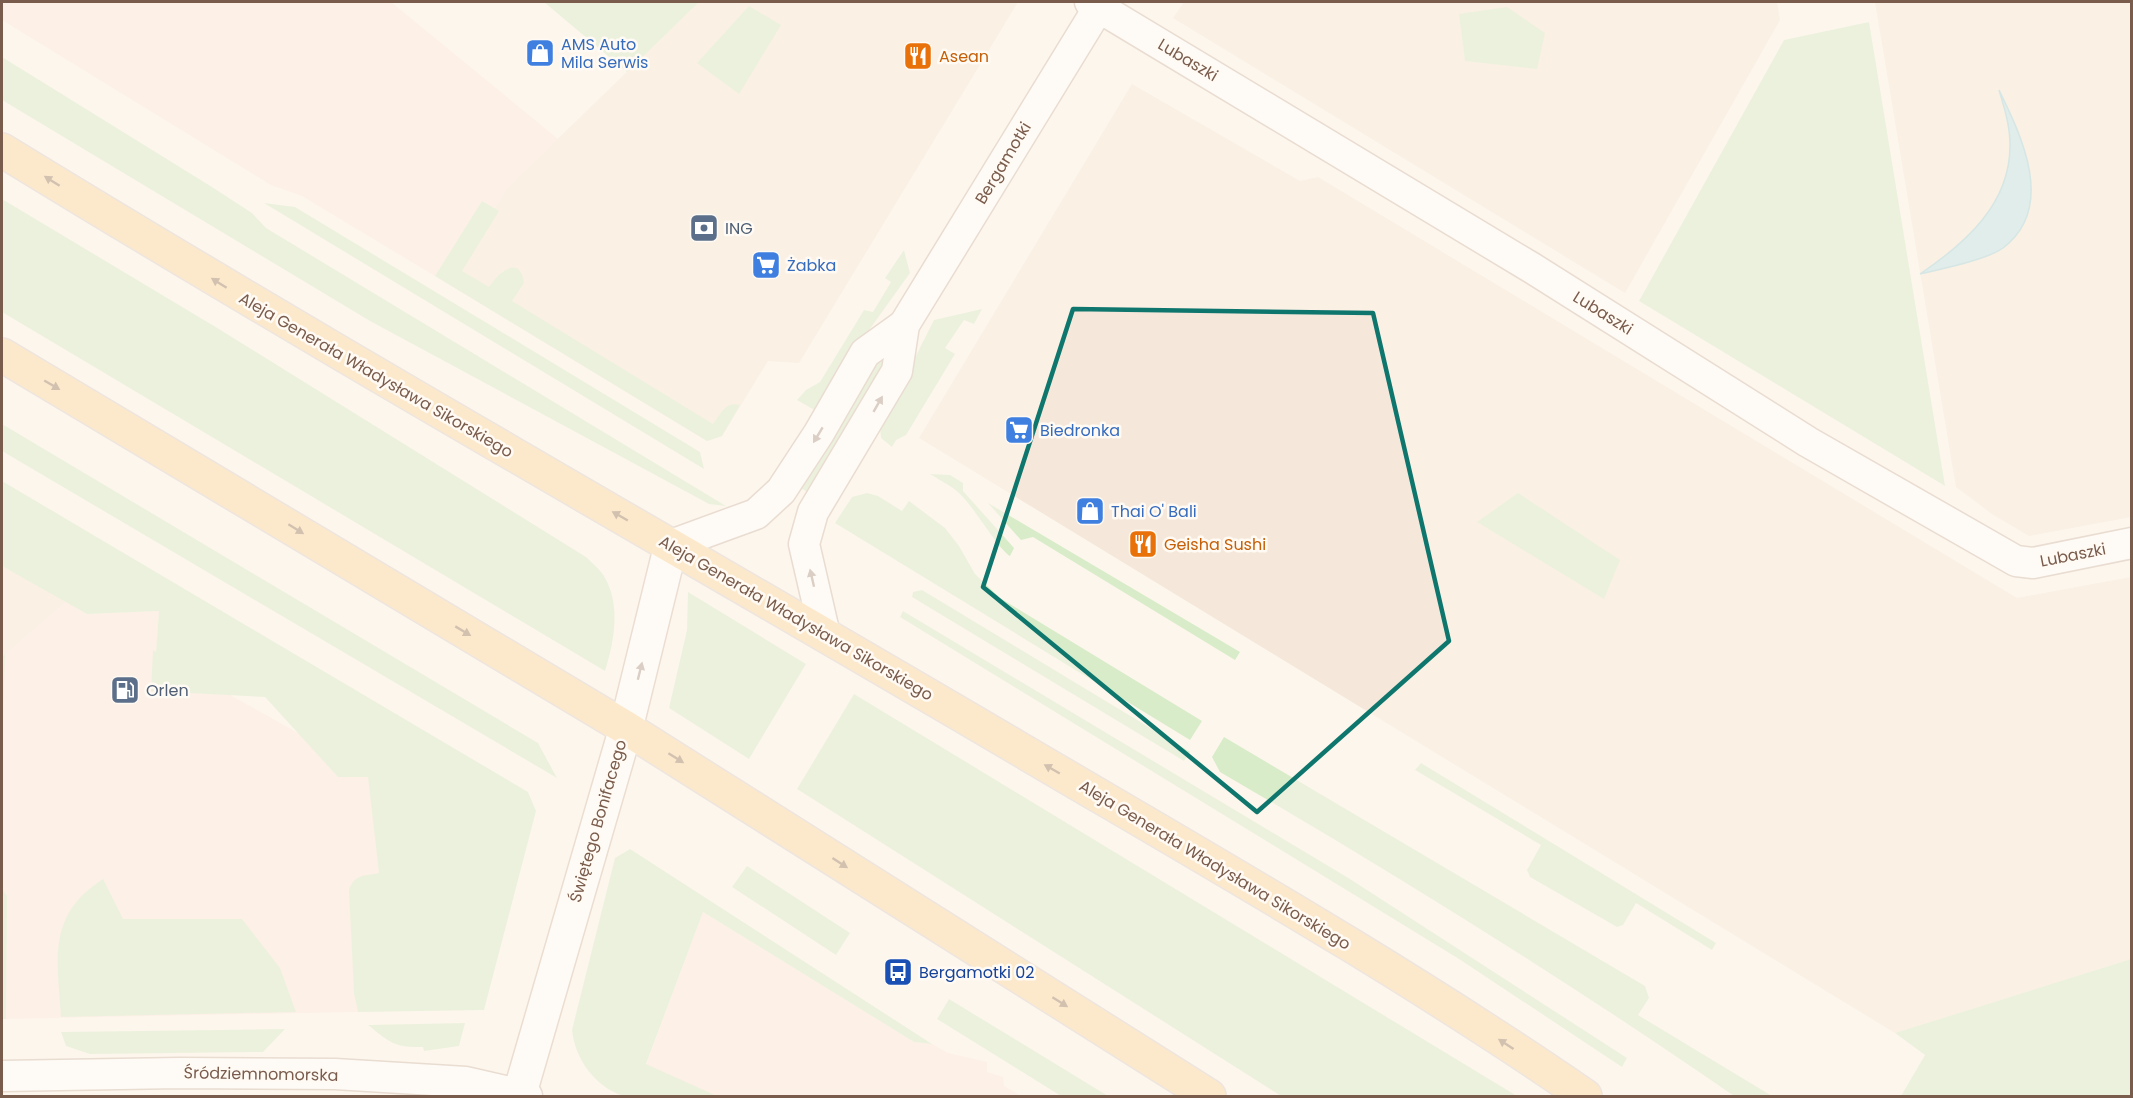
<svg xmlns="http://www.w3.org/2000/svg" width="2133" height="1098" font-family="Poppins,sans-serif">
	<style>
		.residential { fill: #f5e8da }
		.commercial { fill: #fde8e0 }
		.green { fill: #d8ecc9 }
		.water { fill: #bfe3e8; stroke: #a5d3da; stroke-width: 1.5 }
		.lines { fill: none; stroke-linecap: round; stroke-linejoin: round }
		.street-casing { stroke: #d1beb0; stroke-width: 33 }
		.secondary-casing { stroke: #d6c0b0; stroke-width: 36 }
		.primary-casing { stroke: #dad1cd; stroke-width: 36 }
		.street { stroke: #fff; stroke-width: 30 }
		.secondary { stroke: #fff; stroke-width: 33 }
		.primary { stroke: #fbd9a5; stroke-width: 33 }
		.oneway { fill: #a18267 }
		.oneway2 { fill: #af9d94 }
		.marked { fill: none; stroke: #0f766e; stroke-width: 4.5; stroke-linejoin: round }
		.labels { text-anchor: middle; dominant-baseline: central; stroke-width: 5; stroke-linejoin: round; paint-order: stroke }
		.shop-label { font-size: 16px; fill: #366cbe; stroke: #fffaf3; text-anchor: start }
		.food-label { font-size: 16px; fill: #c56008; stroke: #fffaf3; text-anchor: start }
		.street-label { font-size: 16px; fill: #7a5c4d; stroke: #fffaf3 }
		.service-label { font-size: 16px; fill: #4e5e75; stroke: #fffaf3; text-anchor: start }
		.transit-label { font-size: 16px; fill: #164399; stroke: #fffaf3; text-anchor: start }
	</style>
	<rect width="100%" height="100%" fill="#fdf6ec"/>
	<g class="residential">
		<polygon points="699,2 1018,2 799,363 768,361 722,436 707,441 435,276 482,201 495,208 507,188"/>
		<polygon points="1184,2 1777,2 1780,20 1625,293 1173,18"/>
		<polygon points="1875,2 2131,2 2131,517 2029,536 1992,514 1956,487"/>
		<polygon points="1132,84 1300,181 1318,177 2017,598 2131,577 2131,959 1895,1033 919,438"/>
		<polygon points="2,566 67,601 2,657"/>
	</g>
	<g class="commercial">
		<polygon points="2,2 391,2 558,139 507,188 495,208 482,201 435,276 302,196 271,185 2,20"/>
		<polygon points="67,601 87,614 159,611 156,653 452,820 398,1011 2,1019 2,657"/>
		<polygon points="703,912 914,1042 932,1044 948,1053 987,1062 987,1072 1003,1077 1004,1086 1021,1096 717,1096 646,1065"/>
	</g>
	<g class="green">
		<polygon points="544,2 699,2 627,72"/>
		<polygon points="749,6 781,25 739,94 697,63"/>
		<polygon points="1507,7 1545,33 1537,69 1465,61 1459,14"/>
		<polygon points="1869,22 1945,486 1639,301 1784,40"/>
		<polygon points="2,57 212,187 252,213 266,228 726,506 709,504 370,321 2,100"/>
		<path d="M2 199 214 326 586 557C592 563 601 570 605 578 621 606 614 642 605 671L2 312Z"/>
		<path d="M482 201 499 211 462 271 489 287C498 273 520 253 524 283L512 301 713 424C721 414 725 401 740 405L722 436 707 441 435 276Z"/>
		<polygon points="264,203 295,207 700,452 704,469"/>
		<polygon points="904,250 910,273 854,351 818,412 797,400 806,390 820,382 864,310 873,312 891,282 885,278"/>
		<polygon points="982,309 974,324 964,320 945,348 955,354 906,435 896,440 892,447 881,438 880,427 934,320"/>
		<polygon points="883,358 888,365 811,494 797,486 875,359"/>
		<polygon points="2,424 538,743 557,778 2,451"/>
		<path d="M930 474 950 475 963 483V491L1014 548 1010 556C1000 551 974 508 962 496 954 487 941 481 930 474Z"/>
		<path d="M2 481 528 792 536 811 484 1010 358 1012 354 993 349 891C353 874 365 876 379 873L368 777H338L265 697 151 691 153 650 156 652 159 611 87 614 2 566Z"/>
		<polygon points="867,493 878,496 902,511 909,501 945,528 959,546 975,574 1000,598 1202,721 1190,740 835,523 852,497"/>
		<polygon points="1518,493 1620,560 1604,599 1477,522"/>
		<polygon points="988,503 1240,652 1235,660 1033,537 1021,540"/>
		<polygon points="922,590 1190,752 1184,761 912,597 913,592"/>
		<polygon points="688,592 806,664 749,759 669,708 687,630"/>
		<polygon points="903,611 1350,879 1627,1058 1622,1067 1459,959 900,617"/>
		<polygon points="5,654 3,720 2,722 2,657"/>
		<polygon points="854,694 1517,1096 1281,1096 797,789"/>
		<path d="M1224 737 1645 986 1649 998 1638 1015 1772 1096H1734C1568 981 1395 874 1220 772L1212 757Z"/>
		<polygon points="1421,763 1716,943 1712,950 1636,903 1623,925 1617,927 1530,877 1527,870 1541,845 1415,770"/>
		<path d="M630 849 932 1044 914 1042 703 912 646 1064 717 1096C700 1097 634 1098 623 1096 596 1087 575 1060 572 1030L615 858Z"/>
		<polygon points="747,866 850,933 836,955 732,887"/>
		<path d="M103 879 123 919H242L280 968 296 1012 61 1017C57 958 47 915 103 879Z"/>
		<polygon points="2,888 7,896 6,1019 2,1019"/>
		<polygon points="2131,959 2131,1096 1901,1096 1925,1055 1895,1033"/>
		<polygon points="949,999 1108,1096 1061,1096 937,1019"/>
		<path d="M465 1023 459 1046 424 1051 423 1047C395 1048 389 1042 368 1025Z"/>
		<polygon points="285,1029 263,1052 90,1054 66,1046 61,1032"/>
	</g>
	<path class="water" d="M1999 90C2022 137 2056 208 2003 248 1986 260 1941 269 1920 274 1966 243 2011 203 2010 144 2010 125 2004 107 1999 90Z"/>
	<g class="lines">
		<g class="street-casing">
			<g id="street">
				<polyline points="1090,2 1532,268 1808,442 2016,561 2033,563 2132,543"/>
				<polyline points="671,545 756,514 781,491 819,433 865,353 904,325"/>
				<polyline points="825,635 804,544 813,512 897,371 904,325 1102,2"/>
				<polyline points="2,1076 179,1073 335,1074 466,1082 527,1096"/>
			</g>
		</g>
		<g class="secondary-casing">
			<polyline id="secondary" points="519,1096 626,728 671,545"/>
		</g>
		<g class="primary-casing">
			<g id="primary">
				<path d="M2 150C336 355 678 548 1016 747 1208 860 1402 970 1585 1096"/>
				<polyline points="2,355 626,728 1209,1096"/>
			</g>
		</g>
		<use href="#street" class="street"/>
		<use href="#secondary" class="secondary"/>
		<use href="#primary" class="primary"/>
	</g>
	<defs><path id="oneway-solid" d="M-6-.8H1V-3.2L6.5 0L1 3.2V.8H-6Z" transform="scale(1.5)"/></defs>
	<g class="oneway">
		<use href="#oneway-solid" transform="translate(52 181) rotate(-148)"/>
		<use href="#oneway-solid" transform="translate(219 283) rotate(-148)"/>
		<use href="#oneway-solid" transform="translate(52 385) rotate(30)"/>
		<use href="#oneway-solid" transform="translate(620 516) rotate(-150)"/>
		<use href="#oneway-solid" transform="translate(296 529) rotate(32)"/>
		<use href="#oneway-solid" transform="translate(463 631) rotate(31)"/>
		<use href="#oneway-solid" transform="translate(676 758) rotate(32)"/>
		<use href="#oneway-solid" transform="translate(1052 769) rotate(-150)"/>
		<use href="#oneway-solid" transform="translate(840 863) rotate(33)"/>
		<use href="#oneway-solid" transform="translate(1060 1002) rotate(32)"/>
		<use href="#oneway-solid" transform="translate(1506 1044) rotate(-147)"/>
	</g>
	<g class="oneway2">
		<use href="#oneway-solid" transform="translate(878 404) rotate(-60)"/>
		<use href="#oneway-solid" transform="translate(818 435) rotate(121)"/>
		<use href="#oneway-solid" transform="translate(812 578) rotate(-103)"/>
		<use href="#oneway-solid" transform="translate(640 671) rotate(-76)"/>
	</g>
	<path d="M0 0H2133V1098H0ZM1073 309 1373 313 1449 641 1257 812 983 587Z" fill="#fdf6ec" fill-opacity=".55" fill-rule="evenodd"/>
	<path class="marked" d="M1073 309 1373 313 1449 641 1257 812 983 587Z"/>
	<defs>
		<g id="shop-square" transform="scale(1.5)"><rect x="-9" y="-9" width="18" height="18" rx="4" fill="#3f7fe0" stroke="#fffaf3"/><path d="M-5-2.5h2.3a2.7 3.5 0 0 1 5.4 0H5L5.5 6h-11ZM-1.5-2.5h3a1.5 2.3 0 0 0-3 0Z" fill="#fff"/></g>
		<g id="restaurant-square" transform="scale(1.5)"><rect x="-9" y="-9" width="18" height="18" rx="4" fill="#e8710a" stroke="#fffaf3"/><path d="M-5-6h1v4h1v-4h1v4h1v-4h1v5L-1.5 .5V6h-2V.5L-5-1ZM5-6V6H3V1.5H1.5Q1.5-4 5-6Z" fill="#fff"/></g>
		<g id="bank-square" transform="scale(1.5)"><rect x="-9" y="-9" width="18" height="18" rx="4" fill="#5c6f8a" stroke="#fffaf3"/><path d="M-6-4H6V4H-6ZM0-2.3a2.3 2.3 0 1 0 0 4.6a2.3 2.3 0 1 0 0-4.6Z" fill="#fff"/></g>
		<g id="supermarket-square" transform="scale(1.5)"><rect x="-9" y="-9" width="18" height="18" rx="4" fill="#3f7fe0" stroke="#fffaf3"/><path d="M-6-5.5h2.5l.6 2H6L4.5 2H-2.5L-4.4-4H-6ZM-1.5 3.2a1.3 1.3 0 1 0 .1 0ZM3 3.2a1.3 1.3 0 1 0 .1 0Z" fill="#fff"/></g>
		<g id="fuel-square" transform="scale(1.5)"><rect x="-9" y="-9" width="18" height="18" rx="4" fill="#5c6f8a" stroke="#fffaf3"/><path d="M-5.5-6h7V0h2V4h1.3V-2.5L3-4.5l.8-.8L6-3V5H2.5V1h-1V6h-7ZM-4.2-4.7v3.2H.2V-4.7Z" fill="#fff"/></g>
		<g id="bus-square" transform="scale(1.5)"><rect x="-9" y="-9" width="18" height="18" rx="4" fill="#1a4fb4" stroke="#fffaf3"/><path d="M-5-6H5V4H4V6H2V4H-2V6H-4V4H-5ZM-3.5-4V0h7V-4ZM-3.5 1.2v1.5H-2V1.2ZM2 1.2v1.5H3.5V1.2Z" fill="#fff"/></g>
	</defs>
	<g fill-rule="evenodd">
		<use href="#shop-square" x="540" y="53"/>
		<use href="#restaurant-square" x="918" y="56"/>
		<use href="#bank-square" x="704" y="228"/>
		<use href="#supermarket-square" x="766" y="265"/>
		<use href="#supermarket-square" x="1019" y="430"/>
		<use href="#shop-square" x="1090" y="511"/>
		<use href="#restaurant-square" x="1143" y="544"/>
		<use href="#fuel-square" x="125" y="690"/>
		<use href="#bus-square" x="898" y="972"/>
	</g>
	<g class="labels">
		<g class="shop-label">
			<text x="561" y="44">AMS Auto<tspan x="561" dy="18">Mila Serwis</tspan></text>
			<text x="787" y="265">Żabka</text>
			<text x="1040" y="430">Biedronka</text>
			<text x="1111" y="511">Thai O' Bali</text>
		</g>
		<g class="food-label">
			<text x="939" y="56">Asean</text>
			<text x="1164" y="544">Geisha Sushi</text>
		</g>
		<g class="street-label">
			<text transform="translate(1188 60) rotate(31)">Lubaszki</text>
			<text transform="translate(1003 163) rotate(-59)">Bergamotki</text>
			<text transform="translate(1603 313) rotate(32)">Lubaszki</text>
			<text transform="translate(376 375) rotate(30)">Aleja Generała Władysława Sikorskiego</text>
			<text transform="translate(2073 555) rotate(-11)">Lubaszki</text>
			<text transform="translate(796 618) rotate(30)">Aleja Generała Władysława Sikorskiego</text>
			<text transform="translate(598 821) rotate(-74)">Świętego Bonifacego</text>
			<text transform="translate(1215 865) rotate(31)">Aleja Generała Władysława Sikorskiego</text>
			<text transform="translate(261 1074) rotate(1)">Śródziemnomorska</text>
		</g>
		<g class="service-label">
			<text x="725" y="228">ING</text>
			<text x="146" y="690">Orlen</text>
		</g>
		<g class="transit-label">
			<text x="919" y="972">Bergamotki 02</text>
		</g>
	</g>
	<rect width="2133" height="1098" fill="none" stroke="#7a5c4d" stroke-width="6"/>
</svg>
